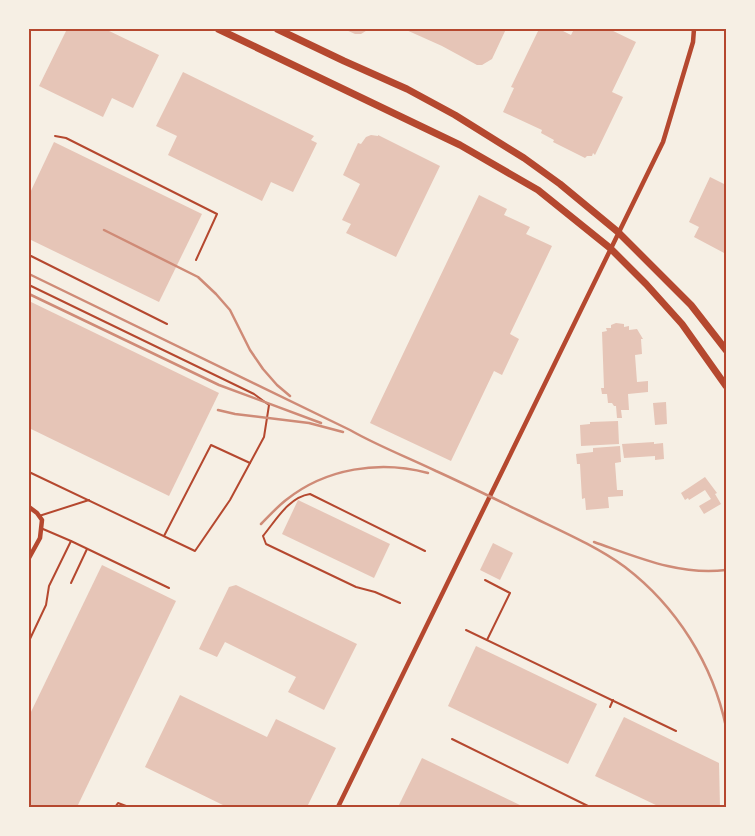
<svg xmlns="http://www.w3.org/2000/svg" width="755" height="836" font-family="Ubuntu,sans-serif">
	<style>
		.building { fill: #e6c5b7 }
		.lines { fill: none; stroke-linecap: round; stroke-linejoin: round }
		.service { stroke: #b5482f; stroke-width: 2 }
		.minor { stroke: #b5482f; stroke-width: 4.5 }
		.primary { stroke: #b5482f; stroke-width: 7 }
		.rail { stroke: #cf8b77; stroke-width: 2.5 }
		.neatline { fill: none; stroke: #b5482f; stroke-width: 2 }
	</style>
	<rect width="100%" height="100%" fill="#f6efe4"/>
	<g class="building">
		<polygon points="67,29 105,29 159,55 133,108 112,98 103,117 39,86"/>
		<polygon points="344,29 369,29 361,34 355,34"/>
		<polygon points="404,29 506,29 492,59 482,65 477,65 442,46"/>
		<polygon points="539,29 559,29 571,35 574,29 609,29 636,42 612,92 623,97 595,155 593,153 592,156 587,156 585,158 553,142 554,140 541,133 542,130 503,112 514,88 511,87"/>
		<polygon points="183,72 314,136 311,140 317,143 293,192 271,182 262,201 168,155 177,136 156,126"/>
		<polygon points="371,135 378,136 378,135 440,166 396,257 346,233 351,224 342,220 360,184 343,175 358,143 361,144 366,137"/>
		<polygon points="54,142 202,214 159,302 29,239 29,195"/>
		<polygon points="710,177 726,185 726,254 694,237 699,227 689,222"/>
		<polygon points="479,195 507,209 504,215 530,227 526,234 552,246 510,334 519,339 502,375 494,371 451,461 370,423"/>
		<polygon points="29,301 219,393 169,496 29,428"/>
		<polygon points="616,323 624,324 624,327 629,326 629,330 637,329 643,339 641,339 642,354 635,355 637,382 648,381 648,392 628,394 629,410 621,410 622,418 617,418 616,406 614,406 612,403 608,403 607,394 602,394 601,388 604,388 602,332 607,331 606,328 611,328 611,325"/>
		<polygon points="666,402 667,424 655,425 653,403"/>
		<polygon points="618,421 619,444 581,446 580,425 590,424 590,422"/>
		<polygon points="654,442 654,444 663,443 664,459 655,460 655,456 624,458 622,444"/>
		<polygon points="620,446 621,462 615,463 617,490 623,490 623,496 608,497 609,508 586,510 585,498 582,499 580,464 577,464 576,454 593,452 593,448"/>
		<polygon points="705,477 717,493 715,494 721,504 704,514 699,506 711,499 705,490 689,500 688,498 685,500 681,493"/>
		<polygon points="298,500 390,544 374,578 282,534"/>
		<polygon points="493,543 513,553 500,580 480,570"/>
		<polygon points="102,565 176,601 77,807 29,807 29,716"/>
		<polygon points="236,585 357,644 324,710 288,692 296,677 225,642 217,657 199,649 229,587"/>
		<polygon points="476,646 597,704 568,764 448,706"/>
		<polygon points="180,695 267,737 276,719 336,748 307,807 227,807 145,767"/>
		<polygon points="624,717 719,763 720,807 660,807 595,776"/>
		<polygon points="422,758 524,807 398,807"/>
	</g>
	<g class="lines">
		<g class="service">
			<polyline points="55,136 66,138 217,214 196,260"/>
			<polyline points="29,255 167,324"/>
			<polyline points="29,285 254,394 269,405 264,437 230,500 195,551 29,472"/>
			<polyline points="39,516 89,500"/>
			<polyline points="43,529 71,541"/>
			<polyline points="164,536 211,445 250,463"/>
			<polyline points="485,580 510,593 487,640"/>
			<polyline points="71,583 87,549"/>
			<path d="M400 603 375 592 356 587 266 544 263 536C276 520 289 497 310 494L425 551"/>
			<polyline points="466,630 676,731"/>
			<polyline points="29,641 46,605 49,586 71,541 169,588"/>
			<polyline points="610,707 613,700"/>
			<polyline points="452,739 590,807"/>
			<polyline points="115,807 118,803 126,806"/>
		</g>
		<g class="minor">
			<polyline points="29,507 37,513 42,520 40,538 29,558"/>
			<polyline points="338,807 663,142 693,42 694,29"/>
		</g>
		<g class="primary">
			<polyline points="218,29 460,145 538,190 610,248 646,284 682,324 726,386"/>
			<polyline points="277,29 344,61 407,89 455,115 524,158 560,184 618,232 691,305 726,350"/>
		</g>
		<g class="rail">
			<polyline points="104,230 198,277 216,294 230,310 250,350 263,369 277,385 290,396"/>
			<path d="M29 274 350 430C378 446 407 457 436 471 467 485 497 500 528 515 561 531 596 546 625 567 676 606 713 664 726 727"/>
			<polyline points="29,294 219,385 321,423"/>
			<polyline points="218,410 235,414 309,423 343,432"/>
			<path d="M261 524C269 516 277 507 286 500 326 468 380 460 428 473"/>
			<path d="M594 542C637 557 680 576 726 570"/>
		</g>
	</g>
	<rect width="755" height="836" fill="none" stroke="#f6efe4" stroke-width="60"/>
	<rect x="30" y="30" width="695" height="776" class="neatline"/>
</svg>
